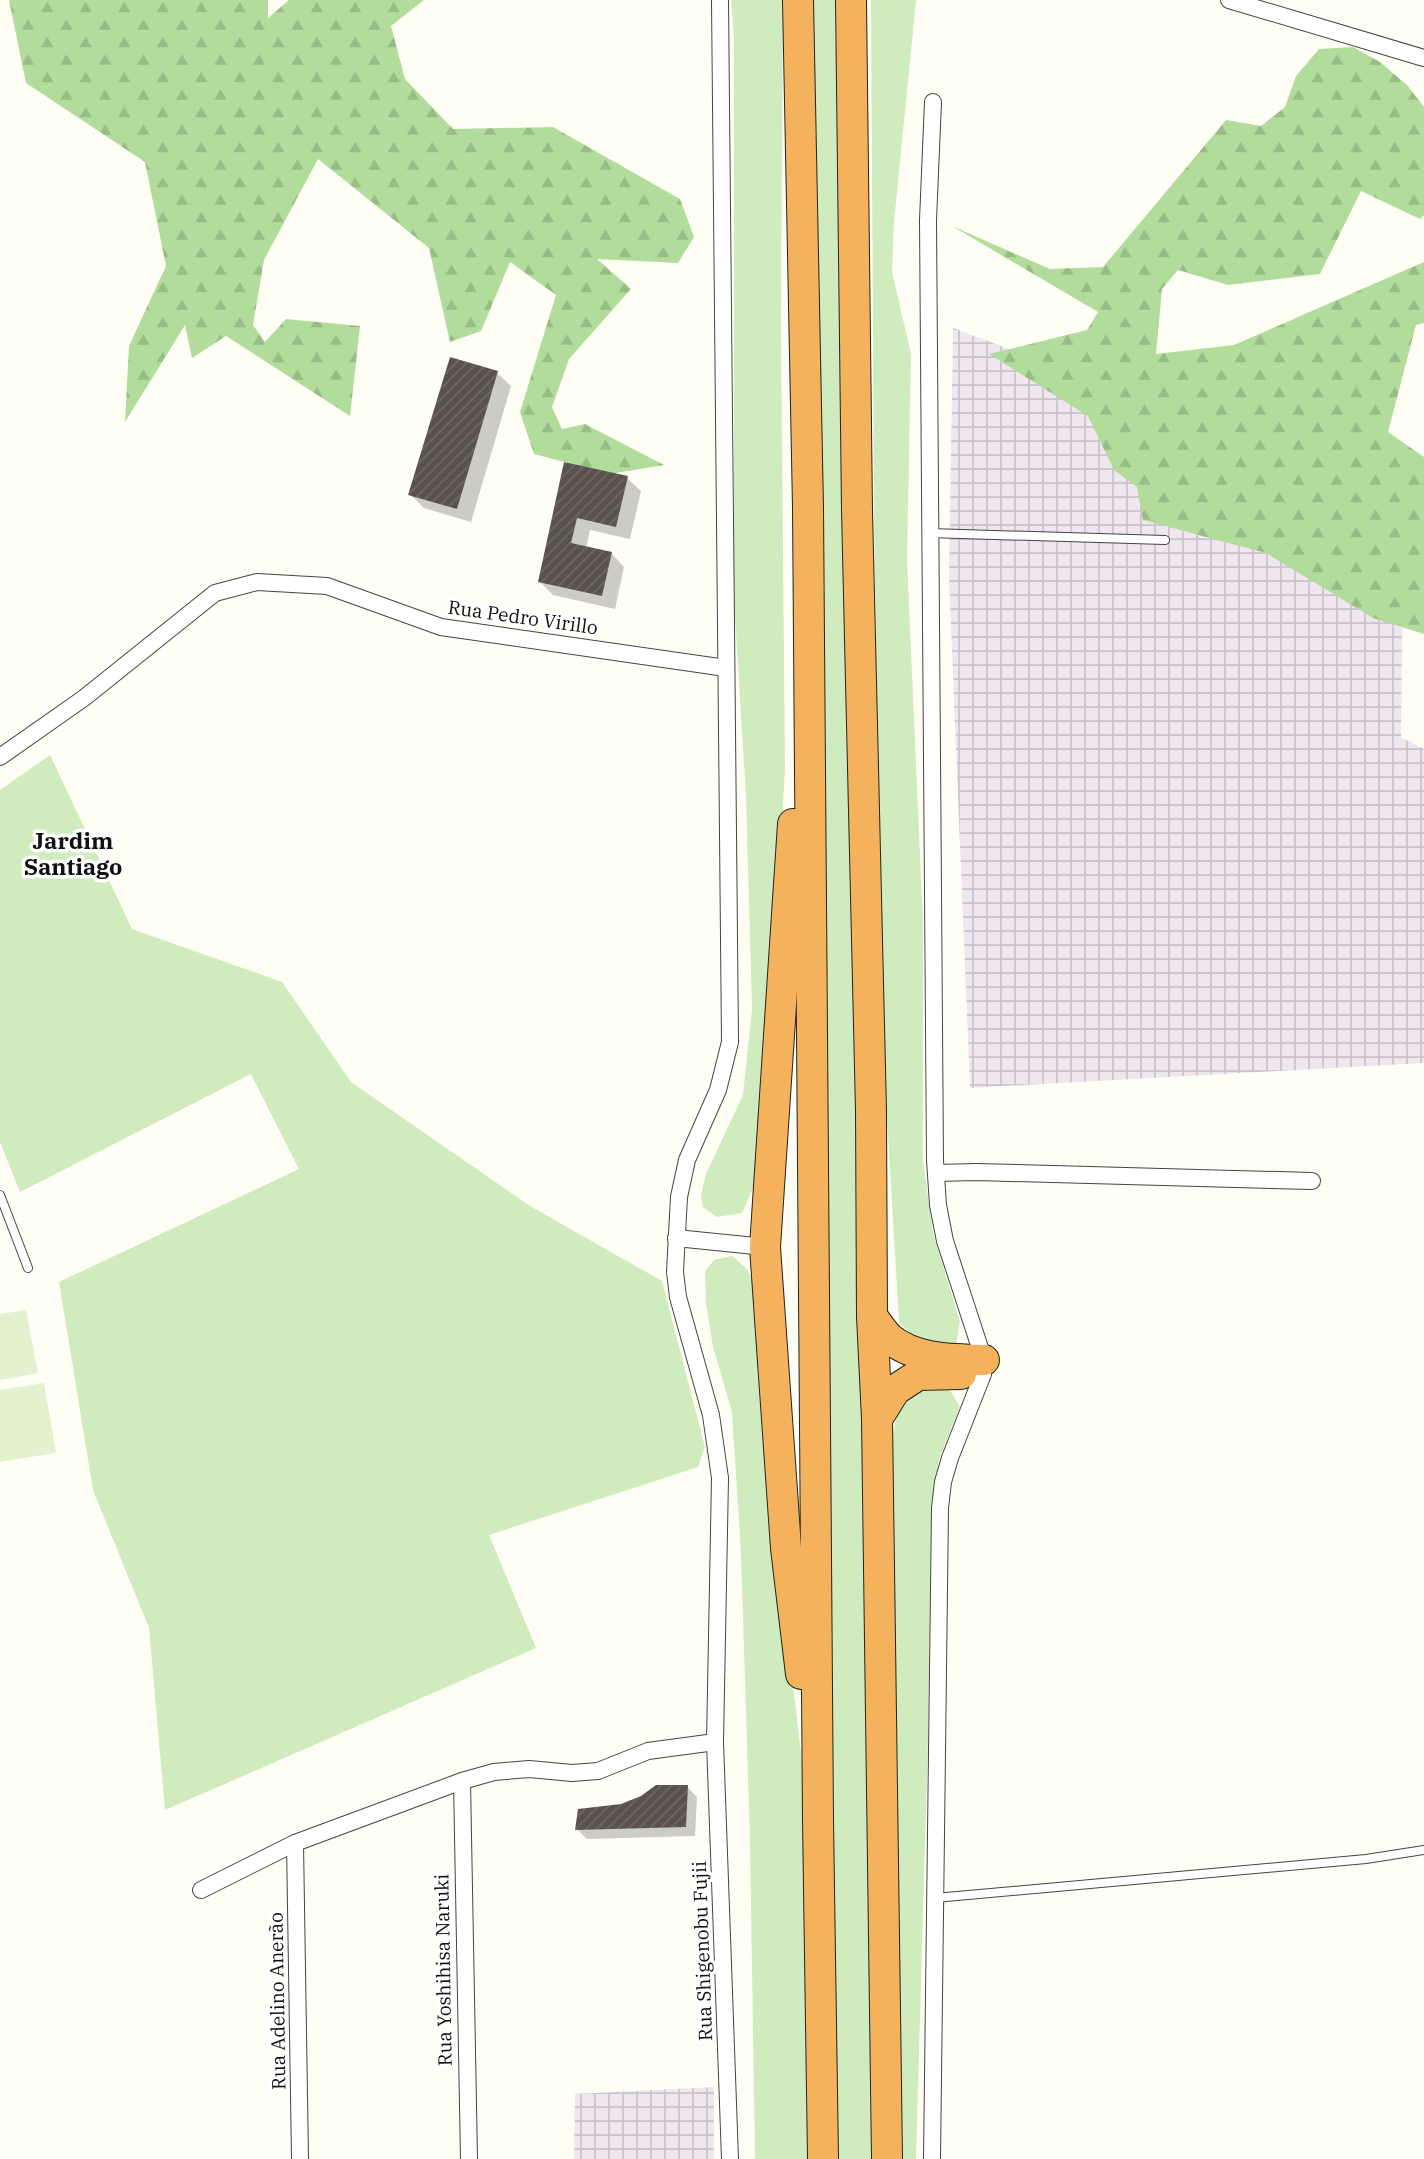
<svg xmlns="http://www.w3.org/2000/svg" width="1424" height="2159" font-family="'IBM Plex Serif',serif">
	<style>
		.industrial { fill: url(#industrial-grid) }
		.grass { fill: #d0ebbd }
		.forest { fill: url(#forest-firs) }
		.pitch { fill: #e2f2cf }
		.shadow { fill: #0003 }
		.building { fill: url(#building-hatch) }
		.lines { fill: none; stroke-linecap: round; stroke-linejoin: round }
		.service-casing { stroke: #444; stroke-width: 10 }
		.minor-casing { stroke: #444; stroke-width: 18 }
		.motorway-casing { stroke: #222; stroke-width: 32 }
		.service { stroke: #fff; stroke-width: 8 }
		.minor { stroke: #fff; stroke-width: 16 }
		.motorway { stroke: #f4b25d; stroke-width: 30 }
		.labels { text-anchor: middle; dominant-baseline: central; stroke-width: 7; stroke-linejoin: round; paint-order: stroke }
		.street-label { font-size: 19px; fill: #111; stroke: #fff }
		.quarter-label { font-size: 23px; font-weight: bold; fill: #111; stroke: #fff }
	</style>
	<defs>
		<pattern id="industrial-grid" width="8" height="8" patternUnits="userSpaceOnUse" patternTransform="scale(1.75)"><rect width="8" height="8" fill="#efe6ef"/><path d="M0 4h8M4 0v8" fill="none" stroke="#ccc4cc"/></pattern>
		<pattern id="forest-firs" width="22" height="20" patternUnits="userSpaceOnUse" patternTransform="scale(1.75)"><rect width="22" height="20" fill="#b2dc9c"/><path d="M5 1l3.5 6h-7zM16 11l3.5 6h-7z" fill="#98bc85"/></pattern>
		<pattern id="building-hatch" width="6" height="6" patternUnits="userSpaceOnUse" patternTransform="scale(1.75)"><rect width="6" height="6" fill="#5a534d"/><path d="M-1 1l2-2M0 6l6-6M5 7l2-2" fill="none" stroke="#6d6762"/></pattern>
	</defs>
	<rect width="100%" height="100%" fill="#fffef5"/>
	<g class="industrial">
		<polygon points="953,328 1017,352 1403,565 1401,737 1424,749 1424,1063 970,1088 949,577"/>
		<polygon points="714,2087 714,2159 574,2159 575,2094"/>
	</g>
	<g class="grass">
		<polygon points="731,0 783,0 781,328 785,769 762,1168 742,1213 717,1217 703,1207 701,1195 706,1174 743,1095 752,1009 746,796 734,601 734,38"/>
		<polygon points="812,0 835,0 857,1039 874,2159 836,2159"/>
		<path d="M871 0H916L894 222 892 272 911 354 907 560 923 923V1161L933 1233 960 1322 956 1344C929 1351 917 1341 899 1322L877 948 879 847 874 514Z"/>
		<polygon points="50,755 132,929 282,982 351,1082 530,1206 662,1281 705,1447 698,1467 489,1535 536,1648 165,1810 149,1628 93,1490 59,1282 299,1169 251,1074 20,1192 0,1142 0,790"/>
		<polygon points="732,1256 747,1269 758,1292 790,1661 812,1844 808,2159 755,2159 750,1840 741,1554 732,1412 713,1347 706,1303 705,1271 714,1260"/>
		<polygon points="927,1381 947,1385 960,1407 939,1459 931,1515 928,1740 916,2159 896,2159 894,1493 892,1441 898,1407"/>
	</g>
	<g class="forest">
		<polygon points="9,0 268,0 268,18 289,0 424,0 391,26 405,79 453,129 553,127 680,199 694,237 678,263 597,259 631,289 569,359 552,407 562,429 585,424 664,465 610,474 534,454 520,412 556,295 510,262 481,331 450,342 429,248 318,159 264,260 253,325 265,342 286,319 360,326 350,416 226,336 192,358 185,325 125,422 129,346 166,266 145,162 26,83"/>
		<polygon points="1353,47 1380,62 1407,85 1424,107 1424,215 1420,219 1361,191 1320,274 1228,285 1178,270 1162,289 1156,354 1234,345 1424,262 1424,323 1416,325 1388,432 1424,457 1424,634 1373,618 1266,553 1143,520 1137,487 1114,470 1088,416 989,354 1087,330 1098,312 952,226 1050,269 1103,267 1226,120 1261,126 1285,107 1296,76 1319,49"/>
	</g>
	<g class="pitch">
		<polygon points="26,1310 38,1373 0,1380 0,1314"/>
		<polygon points="44,1383 56,1453 0,1462 0,1390"/>
	</g>
	<g class="shadow">
		<polygon points="497,373 511,386 471,522 424,508 410,494"/>
		<polygon points="566,464 627,478 641,491 630,539 590,530 586,548 611,553 624,567 615,609 553,595 540,582"/>
		<polygon points="687,1787 697,1797 695,1836 587,1839 577,1829 641,1797"/>
	</g>
	<g class="building">
		<polygon points="450,357 498,371 457,509 408,495"/>
		<polygon points="564,462 628,476 616,527 577,518 571,543 612,552 602,596 538,582"/>
		<polygon points="656,1785 688,1785 686,1827 575,1830 578,1809 621,1804 641,1796"/>
	</g>
	<g class="lines">
		<g class="service-casing">
			<g id="service">
				<polyline points="929,533 1165,540"/>
				<polyline points="0,1195 28,1268"/>
				<polyline points="935,1898 1366,1859 1424,1850"/>
			</g>
		</g>
		<g class="minor-casing">
			<g id="minor">
				<polyline points="720,0 730,1042 718,1090 687,1160 679,1197 675,1272 678,1297 711,1415 720,1478 715,1742 730,2159"/>
				<polyline points="1229,0 1424,58"/>
				<polyline points="0,757 84,698 215,593 257,582 327,586 441,627 726,668"/>
				<polyline points="936,1173 976,1172 1312,1181"/>
				<polyline points="676,1238 765,1247"/>
				<polyline points="462,1781 469,2159"/>
				<polyline points="295,1843 300,2159"/>
				<polyline points="201,1890 295,1843 462,1781 494,1772 529,1769 572,1773 598,1771 648,1751 715,1742"/>
				<polyline points="932,2159 940,1508 943,1482 950,1458 983,1374 984,1360 945,1241 938,1205 935,1160 928,220 933,102"/>
			</g>
		</g>
		<g class="motorway-casing">
			<g id="motorway">
				<polyline points="798,0 808,508 818,1820 823,2159"/>
				<polyline points="851,0 857,510 871,1111 872,1316 877,1419 887,2159"/>
				<polyline points="793,824 765,1247 786,1548 801,1674"/>
				<path d="M872 1316C877 1323 883 1332 889 1338 915 1360 952 1359 984 1360"/>
				<polyline points="877,1419 895,1390 918,1375 961,1374"/>
			</g>
		</g>
		<use href="#service" class="service"/>
		<use href="#minor" class="minor"/>
		<use href="#motorway" class="motorway"/>
	</g>
	<g class="labels">
		<g class="street-label">
			<text transform="translate(523 617) rotate(8)">Rua Pedro Virillo</text>
			<text transform="translate(702 1951) rotate(-92)">Rua Shigenobu Fujii</text>
			<text transform="translate(443 1970) rotate(-91)">Rua Yoshihisa Naruki</text>
			<text transform="translate(277 2001) rotate(-91)">Rua Adelino Anerão</text>
		</g>
		<g class="quarter-label">
			<text x="73" y="840">Jardim<tspan x="73" dy="26">Santiago</tspan></text>
		</g>
	</g>
</svg>
